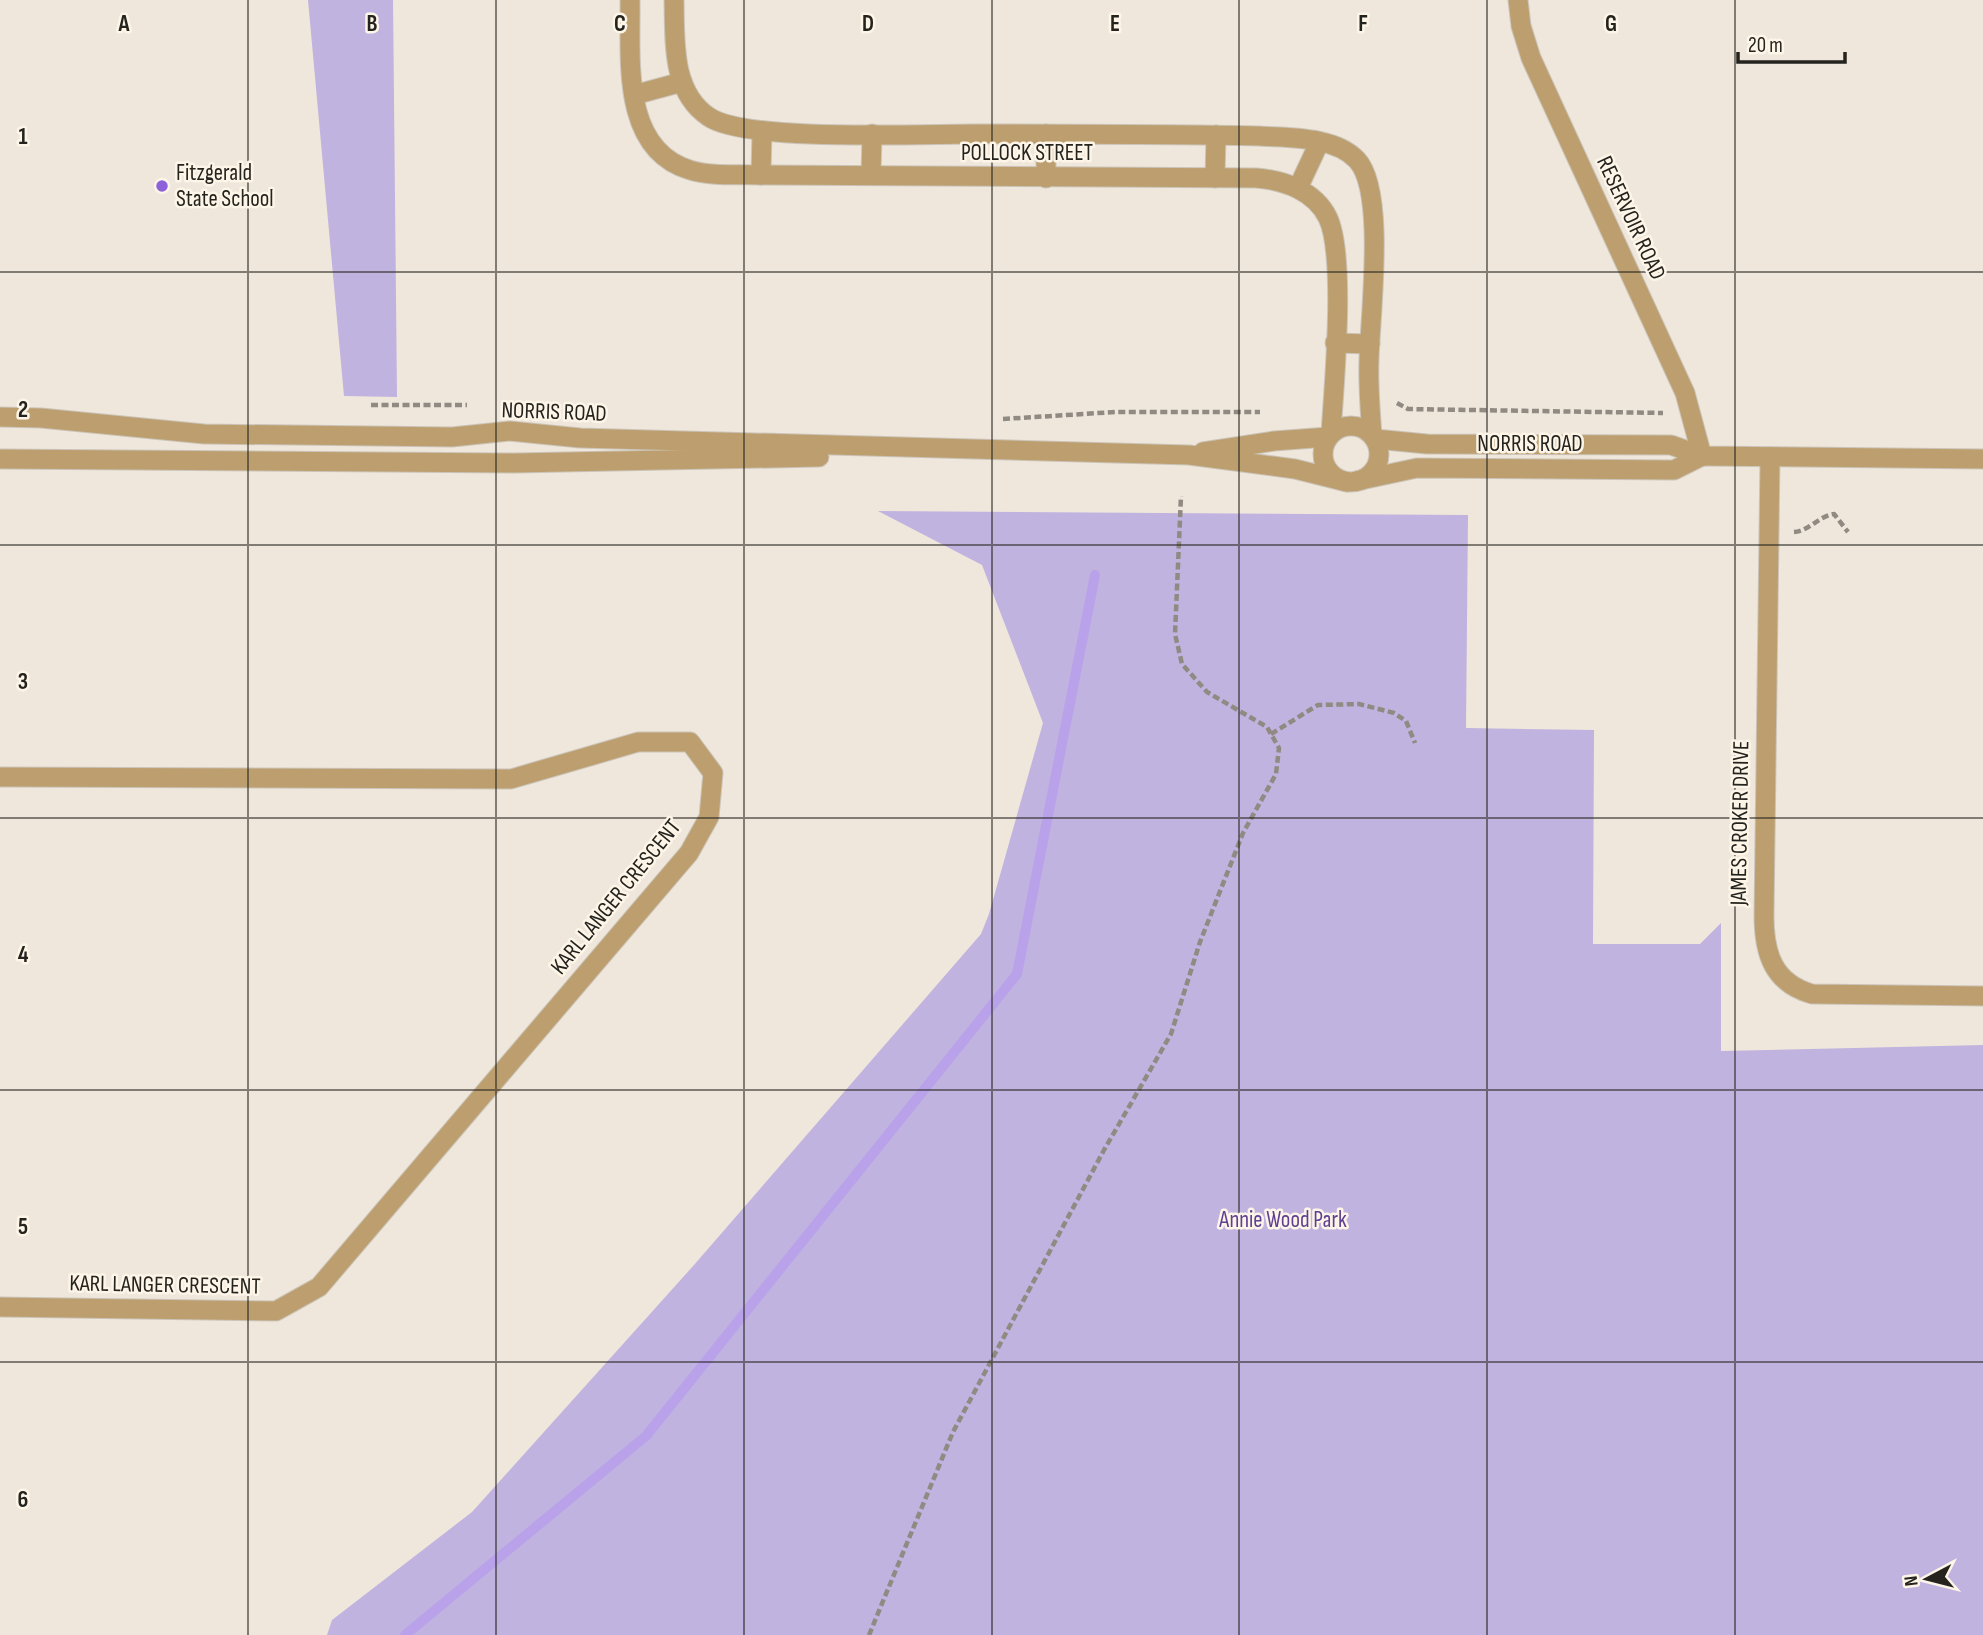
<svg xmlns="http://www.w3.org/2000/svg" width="1983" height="1635" font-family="'Sofia Sans Condensed',sans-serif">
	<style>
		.green { fill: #c0b3e0 }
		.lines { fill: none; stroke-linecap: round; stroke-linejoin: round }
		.stream { stroke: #b9a2ea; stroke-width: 10 }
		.minor-casing { stroke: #cbc4b9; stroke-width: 21 }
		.tertiary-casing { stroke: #cbc4b9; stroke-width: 21 }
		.path { stroke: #908a82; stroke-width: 4.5; stroke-dasharray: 7 3.5; stroke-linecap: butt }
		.minor { stroke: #bd9f6f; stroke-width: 19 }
		.tertiary { stroke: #bd9f6f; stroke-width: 19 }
		.grid { fill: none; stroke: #25231e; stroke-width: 2; stroke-opacity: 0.55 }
		.poi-dot { fill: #8e60da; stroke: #fdf5e8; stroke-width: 2.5 }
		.labels { text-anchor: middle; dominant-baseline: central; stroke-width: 5; stroke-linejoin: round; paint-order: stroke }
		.street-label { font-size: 23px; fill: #25231e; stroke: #fdf5e8 }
		.poi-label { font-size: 23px; fill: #25231e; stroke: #fdf5e8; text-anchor: start }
		.park-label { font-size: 23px; fill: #5f3f93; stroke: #fdf5e8 }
		.grid-label { font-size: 23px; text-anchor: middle; font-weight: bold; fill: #25231e; stroke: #fdf5e8; stroke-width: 5; stroke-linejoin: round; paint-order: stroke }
	</style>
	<rect width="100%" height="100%" fill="#efe7db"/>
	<g class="green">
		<polygon points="308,0 393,0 397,397 344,396"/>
		<polygon points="878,511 1468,515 1466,728 1594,730 1593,944 1700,944 1721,923 1721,1051 1983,1045 1983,1635 327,1635 332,1620 472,1512 694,1265 981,934 989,914 1043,723 982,565"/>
	</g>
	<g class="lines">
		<polyline class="stream" points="405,1635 646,1436 1017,974 1095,575"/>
		<g class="minor-casing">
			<g id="minor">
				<path d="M630 0C631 57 620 149 690 170 713 177 738 174 761 175L1256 178C1284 180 1315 191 1328 218 1346 257 1334 386 1331 433"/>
				<path d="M674 0C675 40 671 92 709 117 746 142 920 134 973 134 1068 134 1164 134 1260 136 1289 138 1335 136 1357 160 1386 191 1370 316 1369 360 1368 385 1370 410 1372 435"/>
				<polyline points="1518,0 1521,26 1531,58 1685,393 1702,456"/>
				<polyline points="634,95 682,82"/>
				<polyline points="1046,134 1046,178"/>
				<polyline points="761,175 762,131"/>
				<polyline points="871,175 872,134"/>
				<polyline points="1215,178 1216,135"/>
				<polyline points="1298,188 1319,143"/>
				<polyline points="1335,343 1370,344"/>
				<path d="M1770 457 1764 916C1764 953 1773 983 1812 994L1983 996"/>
				<polyline points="0,777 511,779 638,742 690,742 713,773 709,817 689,853 319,1287 276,1311 0,1307"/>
			</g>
		</g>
		<g class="tertiary-casing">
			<g id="tertiary">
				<polyline points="0,417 41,418 204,434 452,437 510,431 580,438 1189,455 1295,469 1347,482"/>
				<circle cx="1351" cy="454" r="28"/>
				<polyline points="1375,439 1427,444 1671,445 1702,456 1983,459"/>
				<polyline points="1203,452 1274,441 1328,437"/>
				<polyline points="0,459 515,463 819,457"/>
				<polyline points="1356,481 1417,468 1674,470 1702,456"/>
			</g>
		</g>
		<g class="path">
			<polyline points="1397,403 1408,409 1663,413"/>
			<polyline points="371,405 467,405"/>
			<polyline points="1003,419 1115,412 1260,412"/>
			<path d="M1794 532C1809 531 1819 516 1834 514L1848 532"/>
			<polyline points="1271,734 1318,705 1359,704 1394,713 1406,721 1415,743"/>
			<polyline points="869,1635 953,1432 1104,1150 1171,1034 1200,942 1243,833 1276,774 1279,748 1267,727 1207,692 1182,664 1175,634 1181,496"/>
		</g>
		<use href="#minor" class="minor"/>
		<use href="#tertiary" class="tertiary"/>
	</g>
	<path class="grid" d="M248 0V1635M496 0V1635M744 0V1635M992 0V1635M1239 0V1635M1487 0V1635M1735 0V1635M0 272H1983M0 545H1983M0 818H1983M0 1090H1983M0 1362H1983"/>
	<circle class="poi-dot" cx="162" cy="186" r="7"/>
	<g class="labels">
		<g class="street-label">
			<text x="1027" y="153">POLLOCK STREET</text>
			<text transform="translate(1631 218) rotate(65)">RESERVOIR ROAD</text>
			<text transform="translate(554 412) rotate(2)">NORRIS ROAD</text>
			<text x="1530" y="444">NORRIS ROAD</text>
			<text transform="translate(1740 823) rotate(-89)">JAMES CROKER DRIVE</text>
			<text transform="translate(616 897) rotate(-51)">KARL LANGER CRESCENT</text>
			<text transform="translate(165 1285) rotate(1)">KARL LANGER CRESCENT</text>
		</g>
		<g class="poi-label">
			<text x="176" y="173">Fitzgerald<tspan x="176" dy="26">State School</tspan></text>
		</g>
		<g class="park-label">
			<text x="1283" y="1220">Annie Wood Park</text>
		</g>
	</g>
	<g class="grid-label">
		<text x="124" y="31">A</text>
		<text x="372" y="31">B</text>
		<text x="620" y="31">C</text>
		<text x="868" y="31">D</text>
		<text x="1115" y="31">E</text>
		<text x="1363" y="31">F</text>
		<text x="1611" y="31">G</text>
		<text x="23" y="144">1</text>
		<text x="23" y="417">2</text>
		<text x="23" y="689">3</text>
		<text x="23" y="962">4</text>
		<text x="23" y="1234">5</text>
		<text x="23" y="1507">6</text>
	</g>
	<g transform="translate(1927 1579) rotate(263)" stroke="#fdf5e8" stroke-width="5" paint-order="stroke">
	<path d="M0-5L12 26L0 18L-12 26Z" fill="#25231e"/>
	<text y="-10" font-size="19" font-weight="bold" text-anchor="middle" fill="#25231e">N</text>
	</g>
	<path d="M1738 52v10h107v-10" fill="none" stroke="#25231e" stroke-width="3.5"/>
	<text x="1748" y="52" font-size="21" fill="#25231e" stroke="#fdf5e8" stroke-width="5" paint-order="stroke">20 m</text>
</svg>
